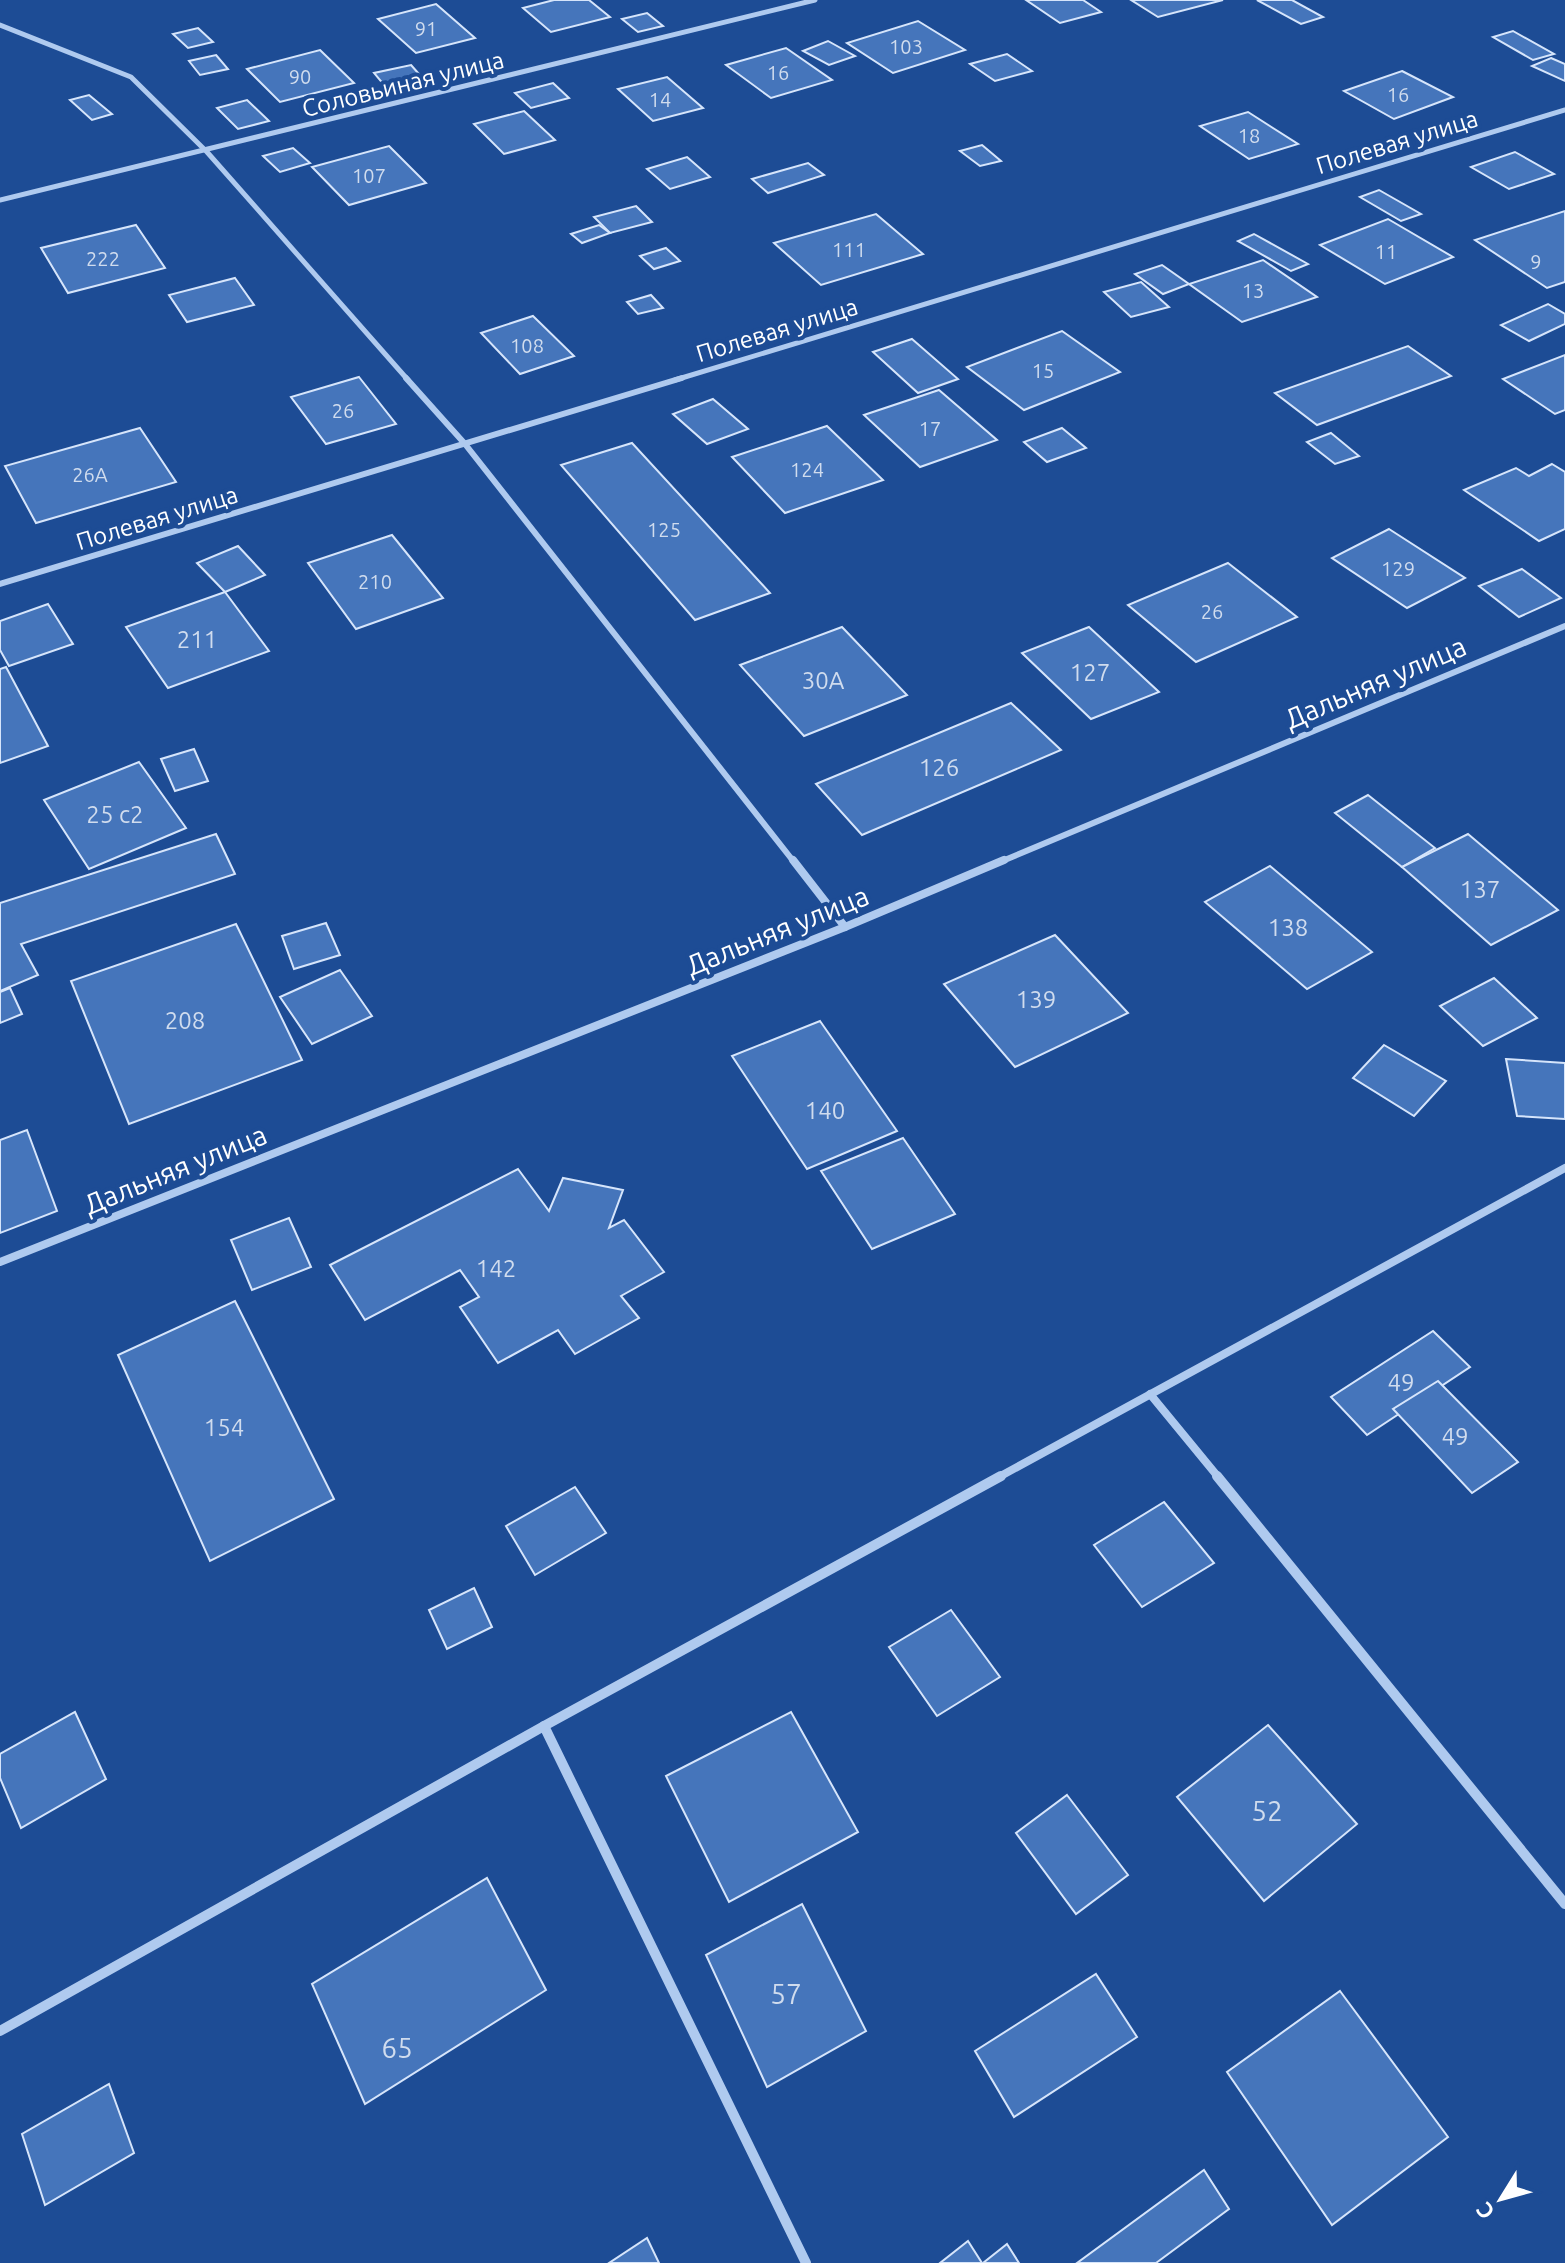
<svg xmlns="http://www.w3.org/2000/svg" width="1565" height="2263" font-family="Ubuntu,sans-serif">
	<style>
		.building { fill: #4575bb; stroke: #d6e5fb; stroke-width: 2 }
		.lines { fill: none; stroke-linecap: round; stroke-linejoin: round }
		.minor-far3 { stroke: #afcaef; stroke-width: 5 }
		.minor-far2 { stroke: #afcaef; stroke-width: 6 }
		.minor-far1 { stroke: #afcaef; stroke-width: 8 }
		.minor { stroke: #afcaef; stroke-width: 10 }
		.labels { text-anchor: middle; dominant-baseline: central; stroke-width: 8; stroke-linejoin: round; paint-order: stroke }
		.far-number-label { font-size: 20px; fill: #d0dcee }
		.far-street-label { font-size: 24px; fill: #fff; stroke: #1d4c95 }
		.number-label { font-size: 24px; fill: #d0dcee }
		.street-label { font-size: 28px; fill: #fff; stroke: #1d4c95 }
		.near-number-label { font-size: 28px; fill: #d0dcee }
	</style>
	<rect width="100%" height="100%" fill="#1d4c95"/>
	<g class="building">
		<polygon points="554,0 589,0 610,17 551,32 523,8"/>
		<polygon points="1026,0 1083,0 1101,12 1060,23"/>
		<polygon points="1131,0 1223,0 1158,17"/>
		<polygon points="1257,0 1292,0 1323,17 1301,24"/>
		<polygon points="436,4 475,38 416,53 378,19"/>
		<polygon points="647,13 663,26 638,32 622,19"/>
		<polygon points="918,21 965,50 893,73 847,43"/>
		<polygon points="198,28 213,42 188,48 173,34"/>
		<polygon points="1513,31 1554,54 1533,60 1493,37"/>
		<polygon points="828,41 855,56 829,65 803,51"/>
		<polygon points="786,48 832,80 771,98 726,65"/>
		<polygon points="320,50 354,83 280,102 247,69"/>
		<polygon points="1007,54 1032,71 995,81 970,64"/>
		<polygon points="216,55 228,69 200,75 189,61"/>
		<polygon points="1551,58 1565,64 1565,81 1532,66"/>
		<polygon points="411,65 426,82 389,91 374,73"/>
		<polygon points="1402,71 1453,97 1394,119 1344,91"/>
		<polygon points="667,77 703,108 653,121 618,89"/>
		<polygon points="553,83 569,98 531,108 515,93"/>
		<polygon points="89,95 112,114 92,120 70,100"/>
		<polygon points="247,100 269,121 238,129 217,108"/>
		<polygon points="524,111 555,140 504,154 474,124"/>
		<polygon points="1248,112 1298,144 1249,159 1200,126"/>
		<polygon points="982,145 1001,161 980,166 960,151"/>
		<polygon points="389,146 426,183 349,205 312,167"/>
		<polygon points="293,148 310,163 280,172 263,156"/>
		<polygon points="1515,152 1554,174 1509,189 1471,167"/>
		<polygon points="687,157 710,177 670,189 647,169"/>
		<polygon points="808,163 824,175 768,193 752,179"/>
		<polygon points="1379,190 1421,214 1401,221 1360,197"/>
		<polygon points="636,206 652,222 610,233 594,217"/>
		<polygon points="1565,211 1565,282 1547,288 1475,240"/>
		<polygon points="876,214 923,254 821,285 774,243"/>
		<polygon points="1388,219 1453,257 1385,284 1320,245"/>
		<polygon points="136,225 165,268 68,293 41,248"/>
		<polygon points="599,225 610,233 582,243 571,234"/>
		<polygon points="1254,234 1308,264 1291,271 1238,241"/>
		<polygon points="666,248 680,261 654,269 640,256"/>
		<polygon points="1263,260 1317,297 1242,322 1189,284"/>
		<polygon points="1162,265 1189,284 1163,294 1135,274"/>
		<polygon points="235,278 254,305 187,322 169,295"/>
		<polygon points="1141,282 1169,307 1131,317 1104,292"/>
		<polygon points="651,295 663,308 638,314 627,302"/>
		<polygon points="1548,304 1565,314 1565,324 1529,341 1501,325"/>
		<polygon points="533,316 574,356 520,374 481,333"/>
		<polygon points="1062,331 1120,372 1024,410 967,367"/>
		<polygon points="912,339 958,379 918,393 873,352"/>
		<polygon points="1408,346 1451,376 1317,425 1275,393"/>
		<polygon points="1565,355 1565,410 1555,414 1503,379"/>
		<polygon points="359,377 396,424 326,444 291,397"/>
		<polygon points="939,390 997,440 920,467 864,415"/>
		<polygon points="713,399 748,429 707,444 673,414"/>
		<polygon points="827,426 883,480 785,513 732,457"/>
		<polygon points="140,428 176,482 36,523 5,466"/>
		<polygon points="1062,428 1086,448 1047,462 1024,442"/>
		<polygon points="1331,433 1359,456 1335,464 1307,442"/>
		<polygon points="632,443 770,593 695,620 561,465"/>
		<polygon points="1552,464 1565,472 1565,529 1539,541 1464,490 1516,468 1529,476"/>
		<polygon points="1389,529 1465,578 1407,608 1332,558"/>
		<polygon points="392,535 443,598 356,629 308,563"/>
		<polygon points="238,546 265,575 225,592 197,563"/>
		<polygon points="1228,563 1297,617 1196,662 1128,605"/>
		<polygon points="1522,569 1561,598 1519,617 1479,586"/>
		<polygon points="225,592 269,651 168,688 126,627"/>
		<polygon points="48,604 73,644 9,666 0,650 0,621"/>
		<polygon points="842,627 907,695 804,736 740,665"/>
		<polygon points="1089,627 1159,692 1091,719 1022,653"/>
		<polygon points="6,667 48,746 0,763 0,669"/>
		<polygon points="1011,703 1061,750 862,835 816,784"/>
		<polygon points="194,749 208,781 175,791 161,759"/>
		<polygon points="139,762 186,828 89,869 44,800"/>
		<polygon points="1368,795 1435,848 1402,867 1335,813"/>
		<polygon points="216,834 235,874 21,944 38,975 0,991 0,903"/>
		<polygon points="1468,834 1558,910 1491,945 1402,867"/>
		<polygon points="1270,866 1372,952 1307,989 1205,902"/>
		<polygon points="326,923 340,955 294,969 282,936"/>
		<polygon points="236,924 302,1060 129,1124 71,981"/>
		<polygon points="1055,935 1128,1013 1015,1067 944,984"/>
		<polygon points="340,970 372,1016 312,1044 280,997"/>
		<polygon points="1494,978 1537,1018 1483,1046 1440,1006"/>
		<polygon points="10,988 22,1014 0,1023 0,992"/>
		<polygon points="820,1021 897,1131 807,1169 732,1056"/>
		<polygon points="1384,1045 1446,1081 1414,1116 1353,1078"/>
		<polygon points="1506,1059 1565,1063 1565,1119 1517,1116"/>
		<polygon points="27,1130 57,1211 0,1233 0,1140"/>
		<polygon points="903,1138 955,1214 872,1249 821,1171"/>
		<polygon points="518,1169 549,1211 563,1178 623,1190 609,1228 624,1220 664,1272 621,1296 639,1318 575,1354 558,1330 498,1363 460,1307 479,1297 460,1270 365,1320 330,1265"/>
		<polygon points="289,1218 311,1267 252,1290 231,1240"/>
		<polygon points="235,1301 334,1499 210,1561 118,1355"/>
		<polygon points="1433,1331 1470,1367 1367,1435 1331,1397"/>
		<polygon points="1438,1381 1518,1462 1472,1493 1393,1409"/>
		<polygon points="575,1487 606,1533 535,1575 506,1526"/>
		<polygon points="1164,1502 1214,1563 1142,1607 1094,1545"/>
		<polygon points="474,1588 492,1627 447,1649 429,1610"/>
		<polygon points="951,1610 1000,1677 937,1716 889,1647"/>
		<polygon points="75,1712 106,1779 21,1828 0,1778 0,1754"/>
		<polygon points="791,1712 858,1832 729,1902 666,1776"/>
		<polygon points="1268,1725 1357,1824 1264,1901 1177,1797"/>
		<polygon points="1067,1795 1128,1875 1076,1914 1016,1833"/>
		<polygon points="487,1878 546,1990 365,2104 312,1984"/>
		<polygon points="802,1904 866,2031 767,2087 706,1955"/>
		<polygon points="1096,1974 1137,2037 1014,2117 975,2051"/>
		<polygon points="1340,1991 1448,2137 1332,2225 1227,2072"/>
		<polygon points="109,2084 134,2153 45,2205 22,2134"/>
		<polygon points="1204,2170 1229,2209 1156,2263 1077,2263"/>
		<polygon points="647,2238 659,2263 609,2263"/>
		<polygon points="968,2241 982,2263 940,2263"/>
		<polygon points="1007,2244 1019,2263 983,2263"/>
	</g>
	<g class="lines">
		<g class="minor-far3">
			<polyline points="0,25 131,77 207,152 408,380"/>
			<polyline points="0,200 815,0"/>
			<polyline points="675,380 1565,110"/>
		</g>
		<g class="minor-far2">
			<polyline points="406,378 465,444 794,862"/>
			<polyline points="0,584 682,378"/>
			<polyline points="1000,862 1565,626"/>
		</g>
		<g class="minor-far1">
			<polyline points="793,860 845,927"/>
			<polyline points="0,1262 845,927 1004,860"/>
			<polyline points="1150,1394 1219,1478"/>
			<polyline points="997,1478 1565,1168"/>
		</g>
		<g class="minor">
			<polyline points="1217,1476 1565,1904"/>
			<polyline points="544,1726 806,2263"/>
			<polyline points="0,2031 544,1726 1001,1476"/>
		</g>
	</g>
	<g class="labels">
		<g class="far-number-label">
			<text x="426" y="28">91</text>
			<text x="906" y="46">103</text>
			<text x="778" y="72">16</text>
			<text x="300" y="76">90</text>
			<text x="1398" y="94">16</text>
			<text x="660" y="99">14</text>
			<text x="1249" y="135">18</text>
			<text x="369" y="175">107</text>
			<text x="849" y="249">111</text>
			<text x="1386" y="251">11</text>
			<text x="103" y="258">222</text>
			<text x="1536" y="261">9</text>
			<text x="1253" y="290">13</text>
			<text x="527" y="345">108</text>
			<text x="1043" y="370">15</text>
			<text x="343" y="410">26</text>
			<text x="930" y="428">17</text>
			<text x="807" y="469">124</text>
			<text x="90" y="474">26А</text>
			<text x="664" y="529">125</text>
			<text x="1398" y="568">129</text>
			<text x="375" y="581">210</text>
			<text x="1212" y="611">26</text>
		</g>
		<g class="far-street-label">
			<text transform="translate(403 84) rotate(-14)">Соловьиная улица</text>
			<text transform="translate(1397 142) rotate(-17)">Полевая улица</text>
			<text transform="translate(777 330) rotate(-17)">Полевая улица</text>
			<text transform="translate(157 518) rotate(-17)">Полевая улица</text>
		</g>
		<g class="number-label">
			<text x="197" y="639">211</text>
			<text x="1090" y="672">127</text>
			<text x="823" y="680">30А</text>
			<text x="939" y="767">126</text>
			<text x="115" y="814">25 с2</text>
			<text x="1480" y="889">137</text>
			<text x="1288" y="927">138</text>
			<text x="1036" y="999">139</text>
			<text x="185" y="1020">208</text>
			<text x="825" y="1110">140</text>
			<text x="496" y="1268">142</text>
			<text x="1401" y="1382">49</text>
			<text x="224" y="1427">154</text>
			<text x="1455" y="1436">49</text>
		</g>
		<g class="street-label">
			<text transform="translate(1375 682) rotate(-23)">Дальняя улица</text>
			<text transform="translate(777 930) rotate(-22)">Дальняя улица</text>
			<text transform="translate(175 1169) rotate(-22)">Дальняя улица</text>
		</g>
		<g class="near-number-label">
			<text x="1267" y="1810">52</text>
			<text x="786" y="1993">57</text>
			<text x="397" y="2047">65</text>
		</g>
	</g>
	<g transform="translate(1501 2199) rotate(233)" stroke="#1d4c95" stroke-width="6" paint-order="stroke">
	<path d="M0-6L14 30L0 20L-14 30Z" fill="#ffffff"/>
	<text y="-12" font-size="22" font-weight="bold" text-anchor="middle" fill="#ffffff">С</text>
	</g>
</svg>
